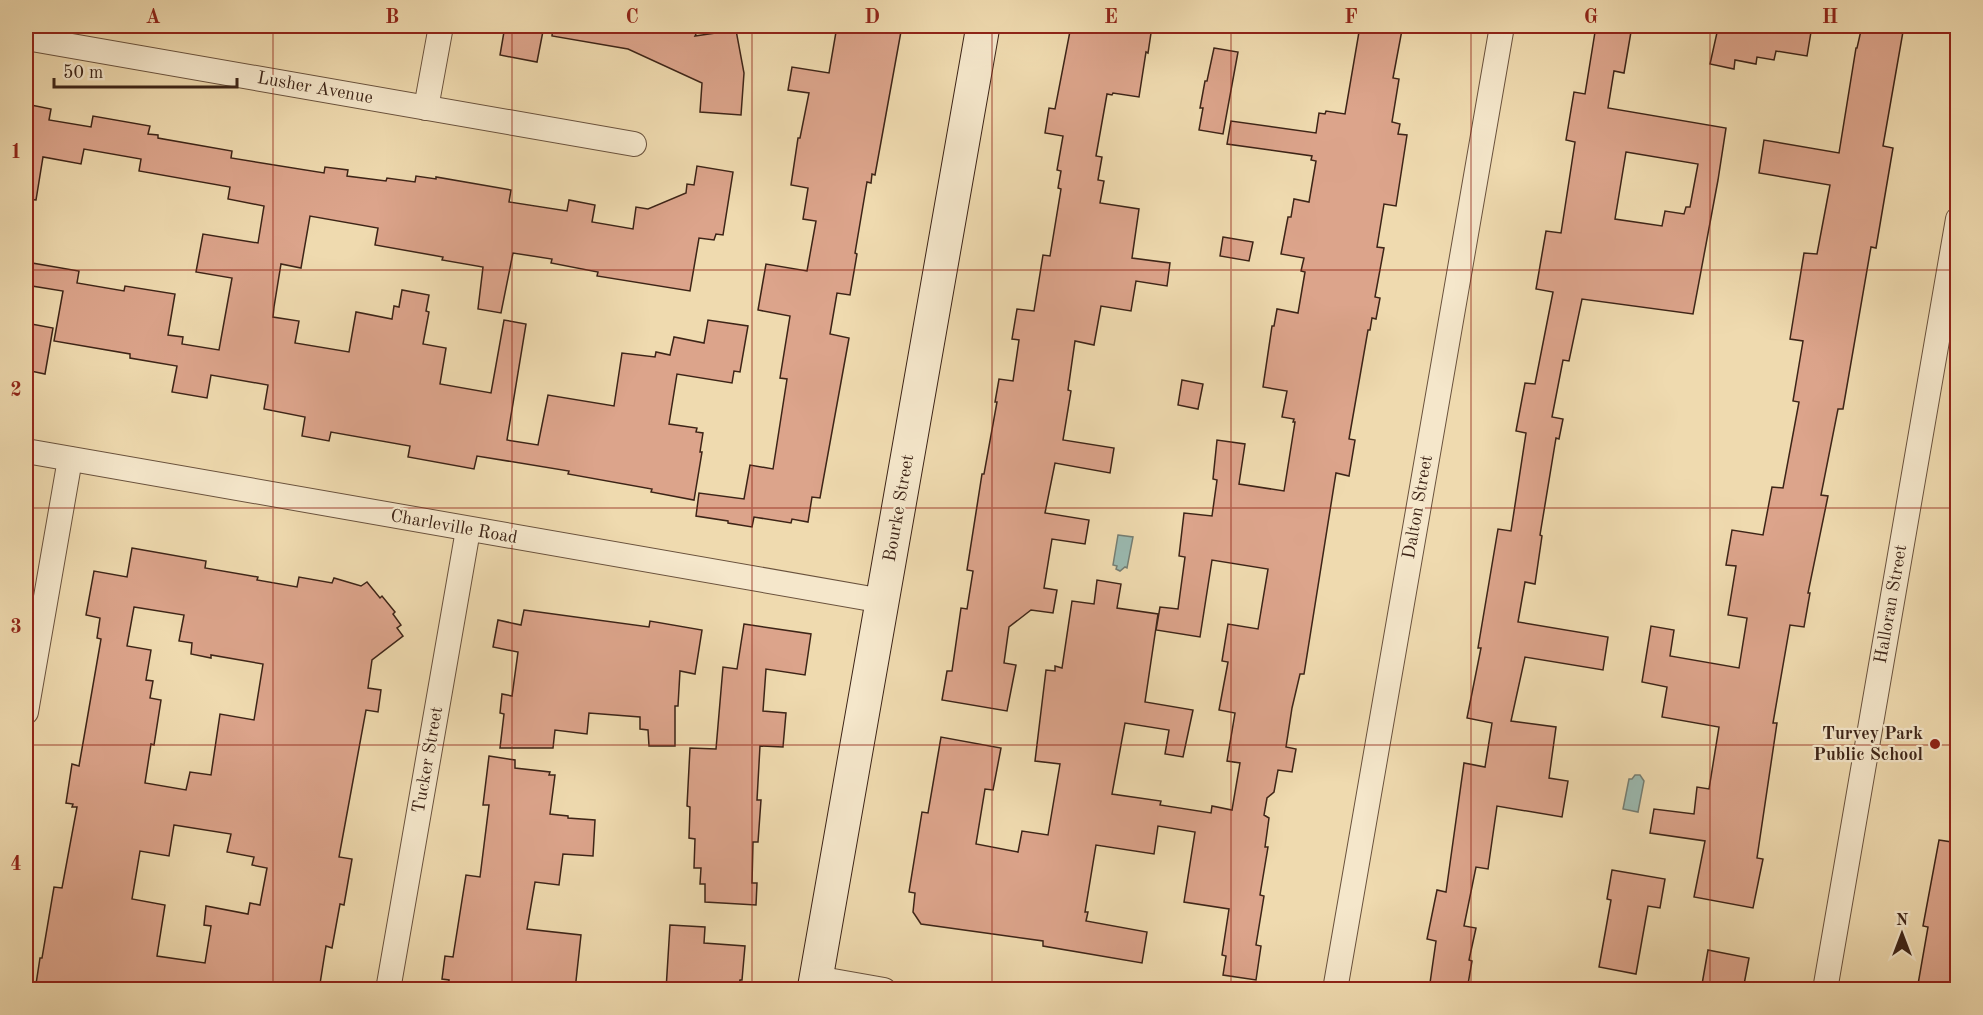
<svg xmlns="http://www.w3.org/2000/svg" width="1983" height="1015" font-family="'Old Standard TT',serif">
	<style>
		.water { fill: #9bbab1; stroke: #757e73; stroke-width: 1.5 }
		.building { fill: #dca48b; stroke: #3d2417; stroke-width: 1.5; fill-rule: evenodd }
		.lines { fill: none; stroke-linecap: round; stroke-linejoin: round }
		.minor-casing { stroke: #6a523d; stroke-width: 26 }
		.secondary-casing { stroke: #3d2417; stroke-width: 35 }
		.minor { stroke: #f5e7cb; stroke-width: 24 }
		.secondary { stroke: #f5e7cb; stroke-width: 33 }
		.grid { fill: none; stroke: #8f2418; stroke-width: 1.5; stroke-opacity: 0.55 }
		.poi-dot { fill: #8f2418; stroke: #f5e7cb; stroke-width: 2 }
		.labels { text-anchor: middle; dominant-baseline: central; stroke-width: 4.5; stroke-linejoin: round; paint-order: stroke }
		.street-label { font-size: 18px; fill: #3d2417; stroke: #f5e7cb }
		.poi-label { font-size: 18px; font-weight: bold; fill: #3d2417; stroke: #f5e7cb; text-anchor: end }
		.neatline { fill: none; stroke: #8f2418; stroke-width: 2 }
		.grid-label { font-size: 20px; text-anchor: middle; font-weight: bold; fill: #8f2418 }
	</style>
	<rect width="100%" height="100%" fill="#efdaaf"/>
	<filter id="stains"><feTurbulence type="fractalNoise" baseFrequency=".00333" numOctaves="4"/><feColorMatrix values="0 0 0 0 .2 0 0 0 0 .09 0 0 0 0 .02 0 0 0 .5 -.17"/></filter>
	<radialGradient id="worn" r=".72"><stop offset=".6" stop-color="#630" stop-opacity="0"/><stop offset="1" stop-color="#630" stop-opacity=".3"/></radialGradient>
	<g class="water">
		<polygon points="1118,535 1133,537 1127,568 1125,567 1120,571 1116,569 1117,566 1113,565"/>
		<polygon points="1635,775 1640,775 1644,781 1638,812 1623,809 1629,779 1632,779"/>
	</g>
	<g class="building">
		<polygon points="505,26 544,26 537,62 500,55"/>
		<polygon points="553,26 700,26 695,36 736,30 744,73 741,115 700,112 702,83 628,49 552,36"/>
		<polygon points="837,26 902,26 875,175 872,174 871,183 867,182 855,253 857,254 850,295 837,293 830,334 849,338 820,498 812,497 808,522 792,519 791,523 754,517 752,527 728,523 728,521 696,516 699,493 744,499 750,465 773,469 787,379 780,378 790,316 758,310 766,264 807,271 816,221 803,219 808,188 791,185 798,138 800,138 809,93 788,90 792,67 829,73"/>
		<polygon points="1071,26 1146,26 1145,32 1151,33 1148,53 1146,52 1139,97 1113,93 1112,95 1107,94 1096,156 1102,157 1098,180 1104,181 1100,203 1139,209 1132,258 1170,263 1167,286 1136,281 1131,311 1101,306 1094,345 1075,341 1068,390 1071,391 1063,440 1114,448 1110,473 1055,463 1045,513 1089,520 1085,544 1052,539 1044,588 1057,590 1053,613 1031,610 1009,627 1004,663 1016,665 1007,711 942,700 947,671 952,671 961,608 967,609 973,571 967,570 982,474 984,474 997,402 995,402 999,379 1013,381 1019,340 1012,339 1017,309 1034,311 1043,255 1050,256 1061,189 1058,188 1061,171 1057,170 1063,136 1045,133 1049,108 1055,109"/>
		<polygon points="1360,26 1402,30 1393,78 1399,79 1392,122 1400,124 1398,134 1407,135 1396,206 1384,204 1377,247 1384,248 1375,297 1380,298 1376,319 1372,318 1370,330 1368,330 1349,439 1355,440 1349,476 1336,473 1304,674 1300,674 1292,708 1286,747 1296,749 1292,772 1278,770 1274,792 1267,798 1264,815 1269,818 1265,847 1268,847 1260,895 1264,896 1256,945 1261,946 1256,980 1223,975 1226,956 1222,955 1229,909 1184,902 1195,832 1158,826 1154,854 1096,845 1085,912 1088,912 1086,921 1147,932 1142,963 1043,946 1043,941 921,924 913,912 915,893 909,892 922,812 928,813 941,737 1001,748 993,790 985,789 976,844 1018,852 1022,831 1048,835 1060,764 1035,761 1046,670 1055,671 1055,666 1062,668 1072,601 1094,604 1097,580 1121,584 1117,608 1158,614 1145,702 1193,710 1183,757 1165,754 1169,730 1125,723 1112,794 1161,801 1160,805 1211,813 1212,806 1232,810 1240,763 1227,761 1235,713 1219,710 1228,662 1222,661 1228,624 1258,629 1268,569 1212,560 1200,637 1156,630 1160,607 1178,609 1185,557 1179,556 1184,513 1212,516 1217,480 1213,479 1217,440 1245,444 1239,484 1284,491 1295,422 1293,422 1294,419 1282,417 1287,391 1263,387 1272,326 1274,326 1277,309 1298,313 1305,272 1301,271 1304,258 1281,254 1288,217 1291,217 1294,199 1309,202 1316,161 1311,160 1312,156 1227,144 1231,121 1316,133 1319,113 1325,114 1326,111 1345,114"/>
		<path d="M1596 26H1632L1624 73 1614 71 1608 108 1726 128 1718 180 1693 314 1582 299 1569 361 1563 360 1552 417 1563 419 1559 439 1556 438 1540 535 1542 536 1535 584 1525 582 1518 622 1608 637 1603 670 1525 657 1511 721 1556 727 1549 778 1568 781 1562 817 1497 806 1488 869 1476 867 1464 926 1476 928 1469 960 1472 961 1467 990H1429L1436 941 1427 939 1437 890 1446 892 1464 763 1485 767 1492 723 1467 718 1481 648H1478L1498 529 1511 531 1526 433 1516 431 1525 383 1535 384 1553 292 1536 289 1546 231 1561 233 1575 142 1566 140 1574 92 1585 94ZM1626 152 1698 164 1690 207H1686L1684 214 1665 211 1662 226 1615 219Z"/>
		<polygon points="1734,26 1812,26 1807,56 1776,51 1774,60 1757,57 1756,64 1735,60 1734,69 1710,64 1718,28 1734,31"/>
		<polygon points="1862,26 1904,26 1883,146 1893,148 1876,248 1871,247 1843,409 1838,409 1821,495 1828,496 1808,593 1810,593 1804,627 1790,625 1773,723 1777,723 1757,858 1763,859 1753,908 1694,897 1705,841 1650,833 1654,809 1694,814 1697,787 1709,789 1719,727 1662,717 1667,687 1642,682 1651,626 1674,630 1670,656 1739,668 1747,618 1728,615 1736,566 1726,565 1732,530 1763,535 1772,487 1783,488 1799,402 1793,401 1803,341 1790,339 1804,253 1817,254 1830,185 1759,173 1764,140 1839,153 1856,48 1857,48"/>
		<polygon points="1214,48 1238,52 1223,134 1199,130 1203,108 1200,108 1205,81 1207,81"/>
		<polygon points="26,104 51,109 49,120 91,127 93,116 150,126 148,134 158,135 158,138 232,151 231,158 324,173 325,167 348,170 347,176 386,181 387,178 415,182 416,176 436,179 436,177 511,190 509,202 567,211 569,200 595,205 592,222 633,229 636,207 648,209 686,193 687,184 694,185 697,166 733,172 723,235 716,234 714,240 699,238 690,291 597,276 598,272 551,263 552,259 513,253 501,313 478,309 483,267 442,260 443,257 375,245 378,228 310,216 301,268 281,264 274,307 273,317 299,321 295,343 349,352 356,312 392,319 394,306 399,307 402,290 429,295 426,311 429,312 423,344 446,348 440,384 491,393 504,320 526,324 507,440 538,445 548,395 614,406 622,353 655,357 656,352 670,355 674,337 704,343 708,320 748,326 740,372 734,371 732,383 677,374 669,424 697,428 696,432 703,433 700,452 702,452 694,500 651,492 652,489 568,474 569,471 477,456 474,469 408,457 410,446 331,432 329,441 302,436 305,417 264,409 268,385 211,375 207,398 172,392 177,366 130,358 130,354 54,341 63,291 26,285 26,262 79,271 77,283 124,291 125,286 175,294 168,335 183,337 182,344 219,350 232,278 196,272 203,234 258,243 264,206 228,199 230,187 139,171 141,159 84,149 81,164 43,157 36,200 26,199"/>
		<polygon points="1223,237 1253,242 1249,261 1220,256"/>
		<polygon points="26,323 53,328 45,374 26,370"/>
		<polygon points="1182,380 1203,384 1198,409 1178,405"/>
		<path d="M132 548 206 561 205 568 258 577 257 580 297 587 299 577 332 583 334 578 361 586 367 582 380 598 382 596 395 612 393 614 401 625 397 628 403 636 372 660 368 688 381 690 378 712 366 710 339 857 352 859 344 905 340 904 332 948 326 946 319 990H252L224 985 223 990H38L39 984H36L40 958H42L54 887 62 888 77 807H72L73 804 66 803 72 764 79 766 101 639 97 638 100 618 86 615 94 571 127 577ZM134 607 184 615 179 641 192 643 191 654 211 658V655L263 664 254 720 220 714 211 775 190 772 186 790 145 783 151 744 154 745 161 700 150 698 153 681 146 680 151 650 127 646ZM174 825 231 834 227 852 254 857 252 865 267 868 260 905 250 903 248 914 206 906 204 925 211 926 205 963 157 956 165 905 132 899 140 851 169 856Z"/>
		<polygon points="524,610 649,627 650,621 702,630 695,674 680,671 678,706 675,706 675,746 649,746 648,730 640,729 640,717 589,713 587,734 555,730 553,748 500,748 504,714 500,713 502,694 512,696 518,652 493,647 498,620 521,625"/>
		<polygon points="744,624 811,634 805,675 766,669 763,711 786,713 783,747 760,746 757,800 761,800 758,842 753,842 752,883 757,883 756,905 705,902 705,884 700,884 701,868 694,868 695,839 689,838 690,807 687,806 690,748 716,749 723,667 737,669"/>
		<polygon points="489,756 515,760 515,768 550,772 549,775 555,775 550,814 568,816 568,818 595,820 593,856 563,854 559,885 535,882 527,929 581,935 575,990 536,990 477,983 477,990 448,990 449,980 442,979 445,956 453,957 466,875 480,877 489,805 483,805"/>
		<polygon points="1939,840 1958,843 1958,990 1917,990 1928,927 1923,926"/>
		<polygon points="1612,870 1665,879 1660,908 1648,906 1636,974 1599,967 1611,900 1607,899"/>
		<polygon points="670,925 705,927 704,943 745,946 742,980 740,980 738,990 666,990"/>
		<polygon points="1708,950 1749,958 1743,990 1701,990"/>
	</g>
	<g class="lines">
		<g class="minor-casing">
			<g id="minor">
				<polyline points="26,38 634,144"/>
				<polyline points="426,108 441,26"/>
				<polyline points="26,451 883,601"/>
				<polyline points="26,712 70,459"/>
				<polyline points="816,978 884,990"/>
				<polyline points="388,990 468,530"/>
				<polyline points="1335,990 1502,26"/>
				<polyline points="1825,990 1958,219"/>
			</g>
		</g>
		<g class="secondary-casing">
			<polyline id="secondary" points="814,990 983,26"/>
		</g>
		<use href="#minor" class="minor"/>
		<use href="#secondary" class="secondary"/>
	</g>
	<path class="grid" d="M273 26V990M512 26V990M752 26V990M992 26V990M1231 26V990M1471 26V990M1710 26V990M26 270H1958M26 508H1958M26 745H1958"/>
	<circle class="poi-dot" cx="1935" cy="744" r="6"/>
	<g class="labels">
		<g class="street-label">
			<text transform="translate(315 88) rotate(10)">Lusher Avenue</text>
			<text transform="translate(1418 507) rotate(-80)">Dalton Street</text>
			<text transform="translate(899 508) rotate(-80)">Bourke Street</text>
			<text transform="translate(454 527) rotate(10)">Charleville Road</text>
			<text transform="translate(1891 604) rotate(-80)">Halloran Street</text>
			<text transform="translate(428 760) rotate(-80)">Tucker Street</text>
		</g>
		<g class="poi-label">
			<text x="1923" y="734">Turvey Park<tspan x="1923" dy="21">Public School</tspan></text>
		</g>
	</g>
	<rect width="1983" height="1015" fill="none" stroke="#efdaaf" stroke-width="66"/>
	<g transform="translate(1902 934)" stroke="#f5e7cb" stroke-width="4.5" paint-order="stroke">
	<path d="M0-4.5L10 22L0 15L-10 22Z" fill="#3d2417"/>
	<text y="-9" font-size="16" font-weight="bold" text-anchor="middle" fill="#3d2417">N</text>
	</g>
	<path d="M54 78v9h183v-9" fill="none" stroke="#3d2417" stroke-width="3"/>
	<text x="63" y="78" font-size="18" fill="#3d2417" stroke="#f5e7cb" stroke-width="4.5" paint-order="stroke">50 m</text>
	<rect x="33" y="33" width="1917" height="949" class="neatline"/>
	<g class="grid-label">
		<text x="153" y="23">A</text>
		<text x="392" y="23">B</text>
		<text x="632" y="23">C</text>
		<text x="872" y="23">D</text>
		<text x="1111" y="23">E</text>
		<text x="1351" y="23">F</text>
		<text x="1591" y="23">G</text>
		<text x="1830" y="23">H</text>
		<text x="16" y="158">1</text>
		<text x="16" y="396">2</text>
		<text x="16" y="633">3</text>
		<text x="16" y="870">4</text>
	</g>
	<rect width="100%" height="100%" filter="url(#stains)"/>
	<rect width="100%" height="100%" fill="url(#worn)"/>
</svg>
